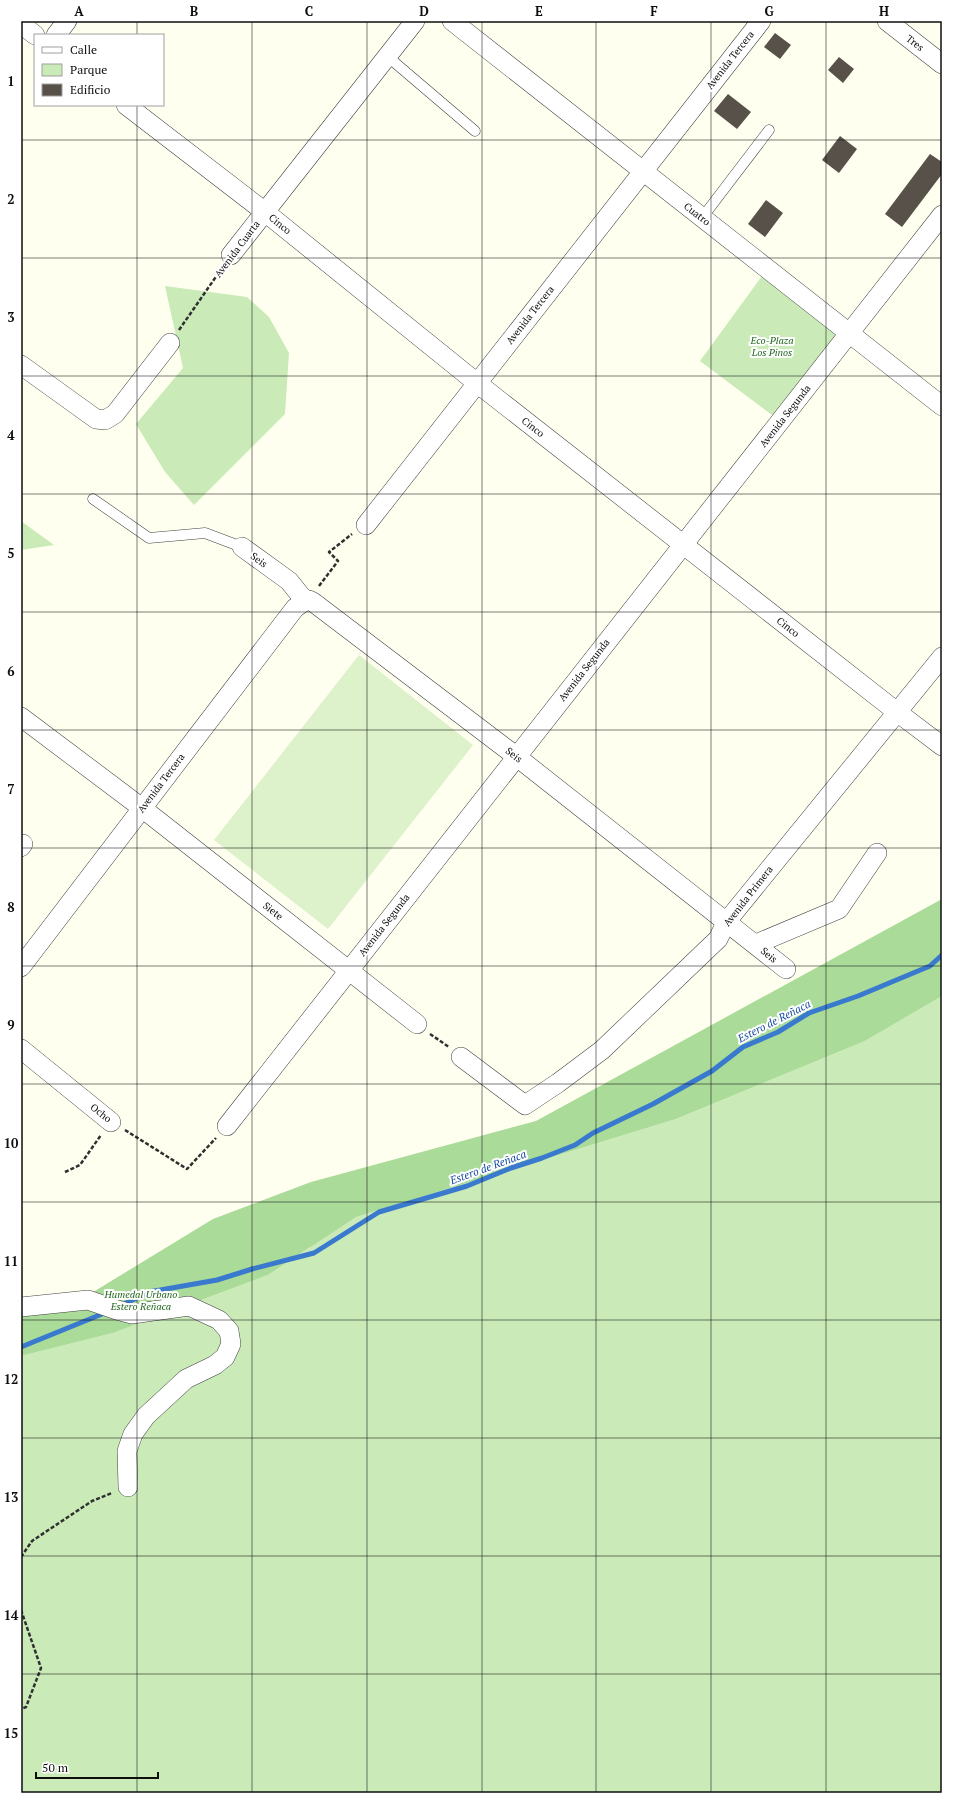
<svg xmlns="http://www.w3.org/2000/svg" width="963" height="1814" font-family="'PT Serif',serif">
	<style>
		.green { fill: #caeab8 }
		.forest { fill: #aadb98 }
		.pitch { fill: #ddf1ca }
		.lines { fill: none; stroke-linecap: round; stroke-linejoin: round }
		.stream { stroke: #3a7ace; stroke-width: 5 }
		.building { fill: #57514a }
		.service-casing { stroke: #414141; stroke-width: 11 }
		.minor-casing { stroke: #414141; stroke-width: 20 }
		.path { stroke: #303030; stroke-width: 2.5; stroke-dasharray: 4 2; stroke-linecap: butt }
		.service { stroke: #fff; stroke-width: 10 }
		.minor { stroke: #fff; stroke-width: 19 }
		.grid { fill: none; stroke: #0e0e0e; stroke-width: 1; stroke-opacity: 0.55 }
		.labels { text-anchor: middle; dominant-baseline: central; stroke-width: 4; stroke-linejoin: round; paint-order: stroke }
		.street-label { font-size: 10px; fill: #0e0e0e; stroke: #fff }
		.park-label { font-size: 10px; font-style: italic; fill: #20671d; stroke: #fff }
		.water-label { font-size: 11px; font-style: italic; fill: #164da1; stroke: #fff }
		.neatline { fill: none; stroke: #0e0e0e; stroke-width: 1.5 }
		.grid-label { font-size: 13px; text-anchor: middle; font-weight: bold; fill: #0e0e0e }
	</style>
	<rect width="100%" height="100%" fill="#ffffef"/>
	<g class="green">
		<polygon points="765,272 844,334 776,418 700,361"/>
		<polygon points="165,286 247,297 269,317 289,353 285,414 194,505 165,472 136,424 183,368"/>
		<polygon points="21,521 54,545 21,550"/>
		<polygon points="942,996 942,1793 21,1793 21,1356 113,1333 268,1275 311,1247 65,1306 676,1119 865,1041"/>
	</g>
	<polygon class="forest" points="942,899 942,996 865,1041 676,1119 356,1217 268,1275 113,1333 21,1356 21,1315 85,1297 213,1219 311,1182 536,1121"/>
	<polygon class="pitch" points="359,655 473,745 328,929 214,840"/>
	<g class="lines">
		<g class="stream">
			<polyline points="122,1305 149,1292 217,1280 252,1269 314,1253 379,1212 467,1186 511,1168 542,1158 575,1145 593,1133 653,1104 712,1071 743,1047 778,1032 809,1013 858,996 930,966 942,955"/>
			<polyline points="21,1347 107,1312"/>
		</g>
	</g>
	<g class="building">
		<polygon points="775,33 791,45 780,59 764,47"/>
		<polygon points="839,57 854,69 843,83 828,70"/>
		<polygon points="728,94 751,112 737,129 714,111"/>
		<polygon points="840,136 857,149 839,173 822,160"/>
		<polygon points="930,154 942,162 942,174 902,227 885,214"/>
		<polygon points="766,200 783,213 765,237 748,224"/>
	</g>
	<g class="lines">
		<g class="service-casing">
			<g id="service">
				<polyline points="387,56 475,131"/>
				<polyline points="702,218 769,130"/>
				<polyline points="93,499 149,538 205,533 242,547"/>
			</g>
		</g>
		<g class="minor-casing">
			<g id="minor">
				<polyline points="452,21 942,406"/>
				<polyline points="887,21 942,64"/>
				<polyline points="21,24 35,35"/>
				<polyline points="56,35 67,21"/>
				<polyline points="126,105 265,212 477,383 897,712 942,746"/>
				<polyline points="231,255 415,21"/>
				<polyline points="21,365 96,419 105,420 115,414 170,343"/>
				<polyline points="366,525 761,21"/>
				<polyline points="242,547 289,581 305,601 309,600 313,602 517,757 786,969"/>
				<polyline points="21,717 142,808 417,1024"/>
				<polyline points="21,847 23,844"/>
				<polyline points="756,944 839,909 877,853"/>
				<polyline points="21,967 295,608 305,601"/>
				<polyline points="21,1049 111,1122"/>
				<polyline points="461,1057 525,1105 558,1083 602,1050 718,939 727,921 942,657"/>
				<polyline points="227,1126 942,215"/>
				<polyline points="21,1307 88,1300 117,1310 132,1314 189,1306 219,1320 229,1331 231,1344 225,1357 215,1365 186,1379 146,1416 133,1434 127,1451 128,1487"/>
			</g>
		</g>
		<g class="path">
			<polyline points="179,330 222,268"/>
			<polyline points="319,586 338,561 329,552 352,534"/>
			<polyline points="430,1034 449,1047"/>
			<polyline points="125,1130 187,1169 216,1138"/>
			<polyline points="65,1172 80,1165 101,1135"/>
			<polyline points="21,1557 32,1541 92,1501 112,1493"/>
			<polyline points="21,1610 41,1668 26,1707 21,1709"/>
		</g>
		<use href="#service" class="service"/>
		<use href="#minor" class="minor"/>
	</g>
	<path class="grid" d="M137 21V35M252 21V1793M367 21V1793M482 21V1793M596 21V1793M711 21V1793M826 21V1793M137 105V1793M21 140H942M21 258H942M21 376H942M21 494H942M21 612H942M21 730H942M21 848H942M21 966H942M21 1084H942M21 1202H942M21 1320H942M21 1438H942M21 1556H942M21 1674H942"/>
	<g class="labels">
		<g class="street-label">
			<text transform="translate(915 43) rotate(38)">Tres</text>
			<text transform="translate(730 60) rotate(-52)">Avenida Tercera</text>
			<text transform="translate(697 214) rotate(38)">Cuatro</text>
			<text transform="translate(280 224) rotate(39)">Cinco</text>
			<text transform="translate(237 249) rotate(-53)">Avenida Cuarta</text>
			<text transform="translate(530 315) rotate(-52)">Avenida Tercera</text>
			<text transform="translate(785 416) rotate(-52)">Avenida Segunda</text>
			<text transform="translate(533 427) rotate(38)">Cinco</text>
			<text transform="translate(259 560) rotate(36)">Seis</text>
			<text transform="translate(788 627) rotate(38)">Cinco</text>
			<text transform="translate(584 670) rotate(-52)">Avenida Segunda</text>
			<text transform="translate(514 755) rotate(38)">Seis</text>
			<text transform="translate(161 783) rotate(-53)">Avenida Tercera</text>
			<text transform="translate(748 896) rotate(-52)">Avenida Primera</text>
			<text transform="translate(273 911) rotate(38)">Siete</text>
			<text transform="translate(384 925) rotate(-52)">Avenida Segunda</text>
			<text transform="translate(769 955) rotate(40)">Seis</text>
			<text transform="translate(101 1113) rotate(38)">Ocho</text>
		</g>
		<g class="park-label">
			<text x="772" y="340">Eco-Plaza<tspan x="772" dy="12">Los Pinos</tspan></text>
			<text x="141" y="1294">Humedal Urbano<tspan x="141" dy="12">Estero Reñaca</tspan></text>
		</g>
		<g class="water-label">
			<text transform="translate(774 1021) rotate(-27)">Estero de Reñaca</text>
			<text transform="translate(488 1167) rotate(-20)">Estero de Reñaca</text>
		</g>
	</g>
	<rect width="963" height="1814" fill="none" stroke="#ffffff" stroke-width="44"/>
	<rect x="34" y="34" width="130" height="72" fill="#ffffff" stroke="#9f9f9f"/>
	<rect x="42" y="47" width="20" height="6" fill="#ffffff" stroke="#9f9f9f"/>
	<text x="70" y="54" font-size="12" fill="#0e0e0e">Calle</text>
	<rect x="42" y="64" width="20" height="12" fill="#caeab8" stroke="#9f9f9f"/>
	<text x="70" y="74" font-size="12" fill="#0e0e0e">Parque</text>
	<rect x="42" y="84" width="20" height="12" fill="#57514a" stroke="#9f9f9f"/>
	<text x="70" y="94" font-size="12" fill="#0e0e0e">Edificio</text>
	<path d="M36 1772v6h122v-6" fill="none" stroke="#0e0e0e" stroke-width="2"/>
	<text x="42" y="1772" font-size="12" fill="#0e0e0e" stroke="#ffffff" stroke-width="3" paint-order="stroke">50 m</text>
	<rect x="22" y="22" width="919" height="1770" class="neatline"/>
	<g class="grid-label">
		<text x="79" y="16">A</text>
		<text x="194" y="16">B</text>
		<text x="309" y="16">C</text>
		<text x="424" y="16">D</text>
		<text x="539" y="16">E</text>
		<text x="654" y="16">F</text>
		<text x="769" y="16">G</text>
		<text x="884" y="16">H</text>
		<text x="11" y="86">1</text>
		<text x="11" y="204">2</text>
		<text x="11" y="322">3</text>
		<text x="11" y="440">4</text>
		<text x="11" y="558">5</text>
		<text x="11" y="676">6</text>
		<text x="11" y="794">7</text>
		<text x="11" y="912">8</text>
		<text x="11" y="1030">9</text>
		<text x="11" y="1148">10</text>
		<text x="11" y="1266">11</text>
		<text x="11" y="1384">12</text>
		<text x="11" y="1502">13</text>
		<text x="11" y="1620">14</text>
		<text x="11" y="1738">15</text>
	</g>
</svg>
